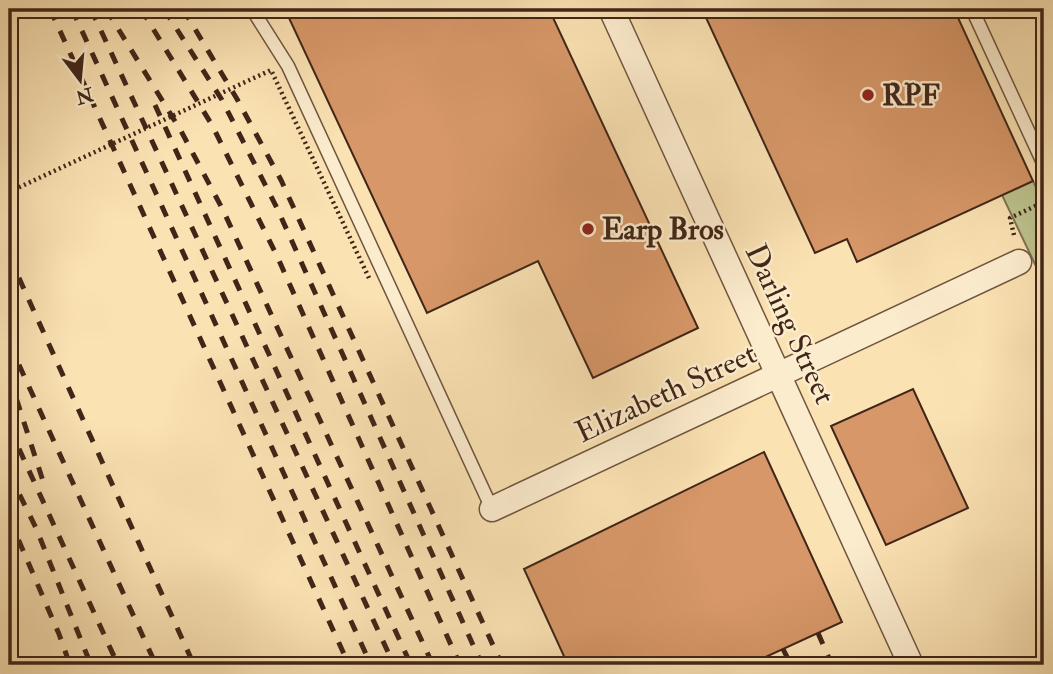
<svg xmlns="http://www.w3.org/2000/svg" width="1053" height="674" font-family="'IM FELL Double Pica',serif">
	<style>
		.green { fill: #bdc38e; stroke: #7e7453; stroke-width: 2 }
		.building { fill: #d79768; stroke: #402618; stroke-width: 2 }
		.lines { fill: none; stroke-linecap: round; stroke-linejoin: round }
		.lane-casing { stroke: #6f553f; stroke-width: 15 }
		.street-casing { stroke: #6f553f; stroke-width: 27 }
		.path { stroke: #402618; stroke-width: 4.5; stroke-dasharray: 2 3.5; stroke-linecap: butt }
		.lane { stroke: #fcecce; stroke-width: 12 }
		.street { stroke: #fcecce; stroke-width: 24 }
		.rail { stroke: #402618; stroke-width: 5; stroke-dasharray: 12 12; stroke-linecap: butt }
		.path-bridge { stroke: #402618; stroke-width: 4.5; stroke-dasharray: 2 3.5; stroke-linecap: butt }
		.poi-dot { fill: #8f2418; stroke: #fcecce; stroke-width: 2.5 }
		.labels { text-anchor: middle; dominant-baseline: central; stroke-width: 5; stroke-linejoin: round; paint-order: stroke }
		.poi-label { font-size: 30px; font-weight: bold; fill: #402618; stroke: #fcecce; text-anchor: start }
		.street-label { font-size: 30px; fill: #402618; stroke: #fcecce }
	</style>
	<rect width="100%" height="100%" fill="#fbe2b3"/>
	<filter id="stains"><feTurbulence type="fractalNoise" baseFrequency=".00286" numOctaves="4"/><feColorMatrix values="0 0 0 0 .2 0 0 0 0 .09 0 0 0 0 .02 0 0 0 .5 -.17"/></filter>
	<radialGradient id="worn" r=".72"><stop offset=".6" stop-color="#630" stop-opacity="0"/><stop offset="1" stop-color="#630" stop-opacity=".3"/></radialGradient>
	<polygon class="green" points="1033,181 1044,205 1044,283 1002,195"/>
	<g class="building">
		<polygon points="310,9 549,9 698,328 593,378 538,261 427,313 289,18"/>
		<polygon points="702,9 954,9 1033,181 857,262 847,239 815,253"/>
		<polygon points="913,389 968,508 886,545 831,426"/>
		<polygon points="764,452 842,622 748,665 568,665 524,569"/>
	</g>
	<g class="lines">
		<g class="lane-casing">
			<g id="lane">
				<polyline points="252,9 288,66 492,509"/>
				<polyline points="972,9 1044,165"/>
			</g>
		</g>
		<g class="street-casing">
			<g id="street">
				<polyline points="611,9 911,665"/>
				<polyline points="492,509 1019,262"/>
			</g>
		</g>
		<polyline class="path" points="1014,235 1010,218 1044,202"/>
		<use href="#lane" class="lane"/>
		<use href="#street" class="street"/>
		<g class="rail">
			<polyline points="50,9 349,665"/>
			<polyline points="72,9 371,665"/>
			<polyline points="91,9 394,665"/>
			<polyline points="106,9 181,131 223,210 433,665"/>
			<polyline points="141,9 212,125 277,256 460,665"/>
			<polyline points="164,9 222,100 277,208 482,665"/>
			<polyline points="183,9 237,99 281,180 502,665"/>
			<polyline points="155,105 411,665"/>
			<polyline points="9,256 194,665"/>
			<polyline points="9,343 156,665"/>
			<polyline points="9,376 43,481"/>
			<polyline points="9,427 118,665"/>
			<polyline points="9,473 36,528 91,665"/>
			<polyline points="9,518 59,634 70,665"/>
			<polyline points="818,633 832,665"/>
			<polyline points="783,649 791,665"/>
		</g>
		<polyline class="path-bridge" points="9,192 271,70 369,278"/>
	</g>
	<g class="poi-dot">
		<circle cx="868" cy="95" r="7"/>
		<circle cx="588" cy="229" r="7"/>
	</g>
	<g class="labels">
		<g class="poi-label">
			<text x="882" y="95">RPF</text>
			<text x="602" y="229">Earp Bros</text>
		</g>
		<g class="street-label">
			<text transform="translate(790 324) rotate(65)">Darling Street</text>
			<text transform="translate(666 393) rotate(-25)">Elizabeth Street</text>
		</g>
	</g>
	<rect width="1053" height="674" fill="none" stroke="#fbe2b3" stroke-width="35"/>
	<rect x="10" y="10" width="1032" height="653" fill="none" stroke="#402618" stroke-width="3.5"/>
	<rect x="18" y="18" width="1018" height="639" fill="none" stroke="#402618" stroke-width="2"/>
	<g transform="translate(80 80) rotate(164)" stroke="#fcecce" stroke-width="5" paint-order="stroke">
	<path d="M0-5L12 26L0 18L-12 26Z" fill="#402618"/>
	<text y="-10" font-size="19" font-weight="bold" text-anchor="middle" fill="#402618">N</text>
	</g>
	<rect width="100%" height="100%" filter="url(#stains)"/>
	<rect width="100%" height="100%" fill="url(#worn)"/>
</svg>
